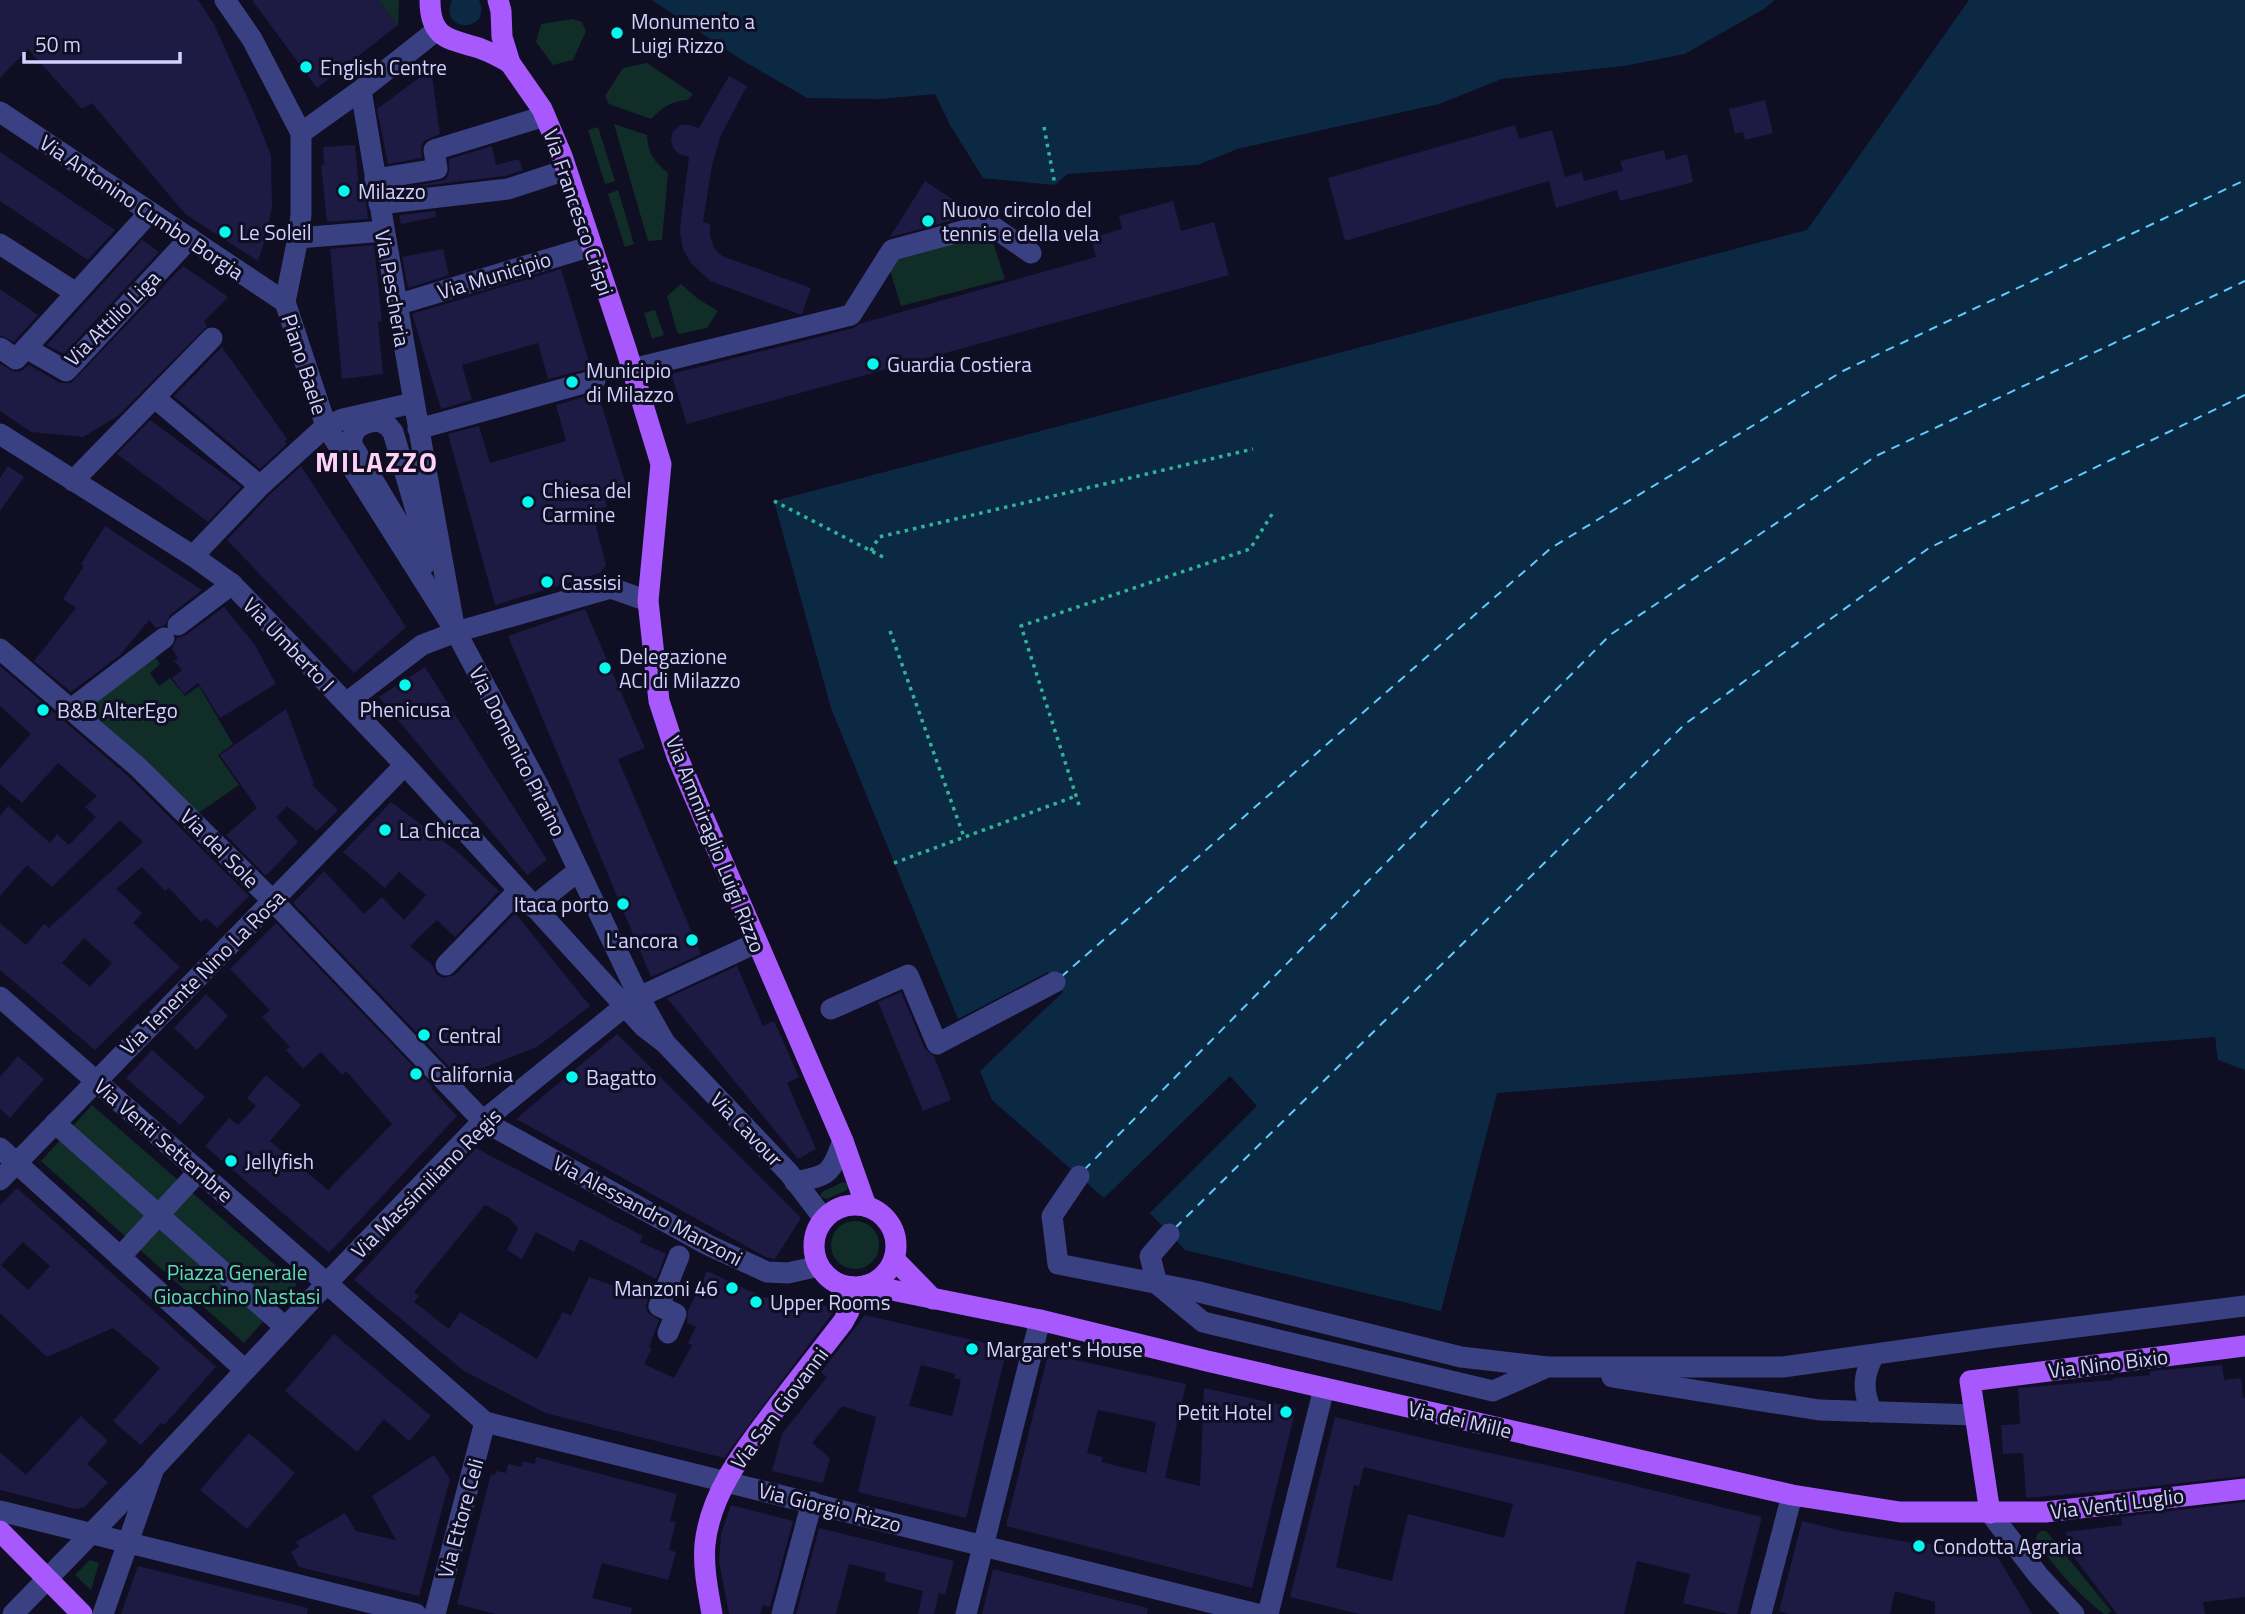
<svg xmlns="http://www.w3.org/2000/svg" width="2245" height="1614" font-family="'Titillium Web',sans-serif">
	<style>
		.green { fill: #112d28 }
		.water { fill: #0c2944 }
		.pier { fill: #0f0e23 }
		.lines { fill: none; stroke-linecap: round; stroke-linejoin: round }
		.ferry { stroke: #60cbfd; stroke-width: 2; stroke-dasharray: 9 7; stroke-linecap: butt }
		.building { fill: #1d1a44; fill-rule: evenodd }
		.path { stroke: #30b498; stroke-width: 3.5; stroke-dasharray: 3.5 5; stroke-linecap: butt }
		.minor { stroke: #3a4182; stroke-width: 21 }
		.major { stroke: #a859fd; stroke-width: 21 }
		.poi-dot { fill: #03f9ed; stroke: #0f0e23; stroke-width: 2.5 }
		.labels { text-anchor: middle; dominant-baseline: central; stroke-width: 6; stroke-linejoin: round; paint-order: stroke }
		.poi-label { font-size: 21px; fill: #d1d2ff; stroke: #0f0e23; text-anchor: start }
		.street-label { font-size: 21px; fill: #d1d2ff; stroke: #0f0e23 }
		.park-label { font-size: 21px; fill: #5ddeab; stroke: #0f0e23 }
		.district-label { font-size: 28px; font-weight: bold; letter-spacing: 2px; fill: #ffd3f5; stroke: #0f0e23 }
	</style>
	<rect width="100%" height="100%" fill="#0f0e23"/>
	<g class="green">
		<polygon points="378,0 399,0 398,25"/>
		<polygon points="572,19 582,22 586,31 573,60 553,65 536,42 541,24"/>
		<path d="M647 63 693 94 688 100C671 101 663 107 651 119L609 104 605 96 623 68Z"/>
		<path d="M614 124 647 135C648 153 654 162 668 173L662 240 648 241Z"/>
		<polygon points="598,127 615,181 605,184 588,130"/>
		<polygon points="618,190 634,244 625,247 608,194"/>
		<polygon points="989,230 1005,279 901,306 889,267 899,254"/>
		<polygon points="681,284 698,299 718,311 707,328 680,334 677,332 667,296"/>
		<polygon points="655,310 664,335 652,339 644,313"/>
		<polygon points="151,651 160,664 150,673 159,686 170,678 185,696 199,686 233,744 218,755 239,785 197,814 81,705"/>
		<polygon points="92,1105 297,1284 244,1343 41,1161"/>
		<polygon points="843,1182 848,1184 847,1190 827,1199 820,1197 822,1192"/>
		<circle cx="855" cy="1245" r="24"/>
		<path d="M2040 1531H2046L2111 1611 2108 1614H2104C2077 1593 2055 1569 2036 1540L2037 1535Z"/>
		<polygon points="90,1560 99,1563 91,1590 75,1575"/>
	</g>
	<g class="water">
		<path d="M452 0H479C493 34 437 33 452 0Z"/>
		<polygon points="652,0 1775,0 1764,9 1685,54 1625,66 1502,79 1440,104 1238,149 1198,165 1067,174 1055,185 983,178 950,125 935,94 880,99 807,98 740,59"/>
		<polygon points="1969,0 2245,0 2245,1070 2218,1060 2215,1037 1497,1093 1441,1311 1185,1250 1150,1213 1257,1106 1230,1076 1104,1198 992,1100 980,1071 1063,992 1048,972 958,1019 831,708 774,501 1807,230"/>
	</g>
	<polygon class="pier" points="1775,0 1778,0 1778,2 1766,12 1686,57 1625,70 1503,82 1441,108 1239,152 1198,168 1150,172 1127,170 1198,165 1238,149 1440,104 1502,79 1625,66 1685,54 1764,9"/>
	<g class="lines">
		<g class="ferry">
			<polyline points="1061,977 1551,548 1843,371 2245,180"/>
			<polyline points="1084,1170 1610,635 1876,456 2245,281"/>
			<polyline points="1175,1228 1685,724 1929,548 2245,395"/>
		</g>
	</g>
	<g class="building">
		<polygon points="0,0 198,0 214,24 255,115 271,155 272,207 266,236 258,261 185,214 92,103 82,109 28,49 0,78"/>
		<polygon points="252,0 378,0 398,25 353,60 347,61 347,64 317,88"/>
		<polygon points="431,69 440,134 424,141 421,146 422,158 388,164 377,109"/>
		<polygon points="729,76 747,86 721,135 712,165 703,222 710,224 710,236 714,248 722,256 811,288 802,314 799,314 710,281 690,262 683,249 680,233 681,219 689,157 679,154 673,148 671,140 673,131 681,125 689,125 699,128"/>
		<polygon points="1765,100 1773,133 1745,140 1743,132 1735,134 1729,109"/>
		<polygon points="1515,125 1519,139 1552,130 1565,177 1582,172 1584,181 1623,171 1620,161 1664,150 1666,160 1687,154 1693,182 1620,201 1617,190 1556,208 1549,181 1345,241 1328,178"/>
		<polygon points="355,145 359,187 364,187 368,219 327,222 321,165 324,165 323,147"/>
		<polygon points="492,146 496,165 519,159 523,170 505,176 398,189 445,180 449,173 449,159"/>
		<polygon points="0,152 115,230 88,260 0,201"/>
		<polygon points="925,181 969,210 965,217 890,237"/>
		<polygon points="1173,201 1181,231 1214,222 1229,275 687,424 671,374 854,328 859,324 1096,257 1091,238 1122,229 1119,216"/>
		<polygon points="435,211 436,217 401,224 399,215"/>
		<polygon points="142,240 159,252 64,354 47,345"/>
		<polygon points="374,245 382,321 378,322 383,374 342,379 330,249"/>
		<polygon points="443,249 449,275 408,288 402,257"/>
		<polygon points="183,266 228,297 204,321 207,326 118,416 83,437 31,432 0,411 0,364 15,372 21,371 29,365 60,383 71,383"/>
		<polygon points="561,269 591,368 548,379 538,343 462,365 472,400 441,409 412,314"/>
		<polygon points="0,289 38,315 14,342 0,335"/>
		<polygon points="222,347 287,439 285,441 287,444 260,469 174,396"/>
		<polygon points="598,393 628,492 604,498 607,506 592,511 606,565 600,573 495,605 448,434 479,426 490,463 566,441 556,405"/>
		<polygon points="150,420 241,487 208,522 117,454"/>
		<polygon points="8,466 24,477 0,511 0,478"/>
		<polygon points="301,466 406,627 354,673 227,540 269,495"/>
		<polygon points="105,526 202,590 170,615 165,625 156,628 149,620 120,655 71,692 34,661 76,608 63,599 84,566 81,564"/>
		<polygon points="224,607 255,645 276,684 220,718 198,683 184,694 172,678 182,670 174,661 178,658 172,649 177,638 186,635"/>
		<polygon points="585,609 645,748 618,759 701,954 651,977 508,636"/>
		<path d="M0 666 129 777 249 896 217 928 206 918 201 922 169 888 165 891 142 867 116 889 142 913 133 923 180 967 95 1050 0 970V923L26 945 44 924 49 928 143 842 120 820 52 887 27 865 0 896V816L8 806 50 843 57 834 69 845 96 817 85 807 97 796 58 763 22 803 0 784V768L31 734 0 706ZM84 938 112 963 90 987 62 963Z"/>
		<polygon points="425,667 547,860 527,875 379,697"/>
		<polygon points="286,709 314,784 312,785 338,810 317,831 287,806 276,817 298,842 266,876 226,835 257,808 220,755"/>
		<polygon points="391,802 458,852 499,891 455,937 437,920 410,946 433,966 436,974 443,978 455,975 515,913 590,1006 537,1047 459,1077 293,903 324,871 364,914 382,897 404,920 426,895 399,872 385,888 343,852"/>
		<polygon points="276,923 433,1087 431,1088 457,1116 329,1253 205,1146 229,1118 238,1125 256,1106 247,1098 266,1075 301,1105 270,1141 328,1190 392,1124 346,1071 342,1075 321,1052 303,1069 286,1050 290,1047 262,1017 270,1010 230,969"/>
		<polygon points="737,966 763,1026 774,1021 799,1077 787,1083 816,1149 798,1159 667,998"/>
		<polygon points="901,992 925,1049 934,1056 951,1100 923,1111 878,1002"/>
		<polygon points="206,994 228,1016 197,1050 174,1028"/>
		<polygon points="617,1034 801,1218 775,1259 766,1257 516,1119"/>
		<polygon points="152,1050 205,1097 180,1125 126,1078"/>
		<polygon points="18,1056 44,1079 10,1118 0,1109 0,1077"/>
		<polygon points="476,1148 643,1236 640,1242 666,1254 656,1279 580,1239 574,1252 536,1232 522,1259 507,1250 518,1228 509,1218 485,1205 414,1292 419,1296 414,1302 449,1329 460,1312 537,1359 563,1312 571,1316 589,1277 648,1298 646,1307 648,1313 659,1320 649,1347 652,1348 644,1364 674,1378 692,1345 688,1343 696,1327 687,1323 688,1311 707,1271 763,1297 794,1303 796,1298 821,1303 834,1311 724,1458 545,1413 464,1371 354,1280"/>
		<path d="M17 1188 216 1367 164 1425 161 1423 141 1445 113 1421 160 1368 113 1328 47 1357 0 1313V1205ZM23 1242 50 1266 28 1290 1 1265Z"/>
		<path d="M865 1315 1007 1348 966 1518 858 1492 876 1417 842 1406 812 1443 830 1458 823 1483 772 1471 782 1434 827 1377 821 1372ZM921 1365 956 1374 954 1378 961 1380 952 1416 909 1406Z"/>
		<polygon points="334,1334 431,1416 409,1441 384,1419 357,1452 285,1391"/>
		<path d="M1048 1354 1186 1384 1165 1478 1200 1486 1204 1388 1296 1408 1252 1588 1006 1526ZM1098 1410 1156 1422 1146 1473 1101 1462 1103 1457 1087 1453Z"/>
		<polygon points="2222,1365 2224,1380 2241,1378 2243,1398 2245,1398 2245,1476 2118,1490 2026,1498 2023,1453 2003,1454 2001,1425 2020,1424 2018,1388 2113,1380 2113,1378 2150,1375 2150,1371"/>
		<polygon points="81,1416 108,1441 87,1464 108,1482 85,1507 75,1509 0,1490 0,1452 26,1475"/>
		<path d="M1335 1417 1444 1443 1587 1474 1762 1517 1737 1614H1728L1683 1603 1690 1574 1637 1561 1624 1614H1359L1290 1597ZM1364 1467 1513 1504 1504 1538 1408 1514 1392 1581 1336 1567 1354 1485 1359 1486Z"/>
		<polygon points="249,1433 295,1473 247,1529 200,1490"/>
		<polygon points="434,1455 450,1479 419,1596 299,1567 291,1552 299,1547 296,1542 345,1513 356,1531 396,1540 372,1496"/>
		<polygon points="536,1457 677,1494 670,1521 676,1522 669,1550 676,1552 668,1580 602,1563 592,1598 632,1608 631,1614 495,1614 457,1604 491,1474 495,1475 496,1471 506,1473 508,1464 521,1467 523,1461 535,1464"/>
		<polygon points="2245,1502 2245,1597 2203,1602 2205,1614 2117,1614 2068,1549 2066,1532 2122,1525 2121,1517"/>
		<polygon points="731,1505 793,1521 770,1607 763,1605 760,1614 729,1614 719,1562 721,1534"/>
		<polygon points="1802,1521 1842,1531 1907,1542 1967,1547 1991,1546 2032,1614 1935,1614 1935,1602 1895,1591 1890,1614 1789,1614 1779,1611"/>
		<polygon points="819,1528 954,1561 945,1595 939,1593 934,1614 918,1614 923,1591 884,1581 886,1573 849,1564 836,1614 796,1614"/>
		<polygon points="138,1566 308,1608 307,1614 121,1614"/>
		<polygon points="993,1569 1148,1608 1147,1614 982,1614"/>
	</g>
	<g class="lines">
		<g class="path">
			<polyline points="1044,127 1055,185"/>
			<polyline points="774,501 883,557"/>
			<polyline points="871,551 879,537 1253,449"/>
			<polyline points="890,631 964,837"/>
			<polyline points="1079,805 1021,626 1250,549 1274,511"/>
			<polyline points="894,863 1076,796"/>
		</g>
		<g class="minor">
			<polyline points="225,0 252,39 301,133 301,215 298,238 285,302 326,426 456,632 539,787 639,997 665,1043"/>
			<path d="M361 90C390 267 421 443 453 620"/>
			<polyline points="0,112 285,302"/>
			<polyline points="301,133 361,90 437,30"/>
			<polyline points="375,179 437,169 434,150 545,116"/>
			<polyline points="379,204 508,189 566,170"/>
			<polyline points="298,238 384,231"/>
			<polyline points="0,244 76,293"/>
			<polyline points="396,305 592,246"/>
			<polyline points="0,348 16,359 150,212"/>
			<polyline points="26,348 66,371 190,238"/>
			<polyline points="632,369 851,315 892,250 989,224 1031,253"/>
			<polyline points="155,398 260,486"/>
			<path d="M379 421 387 425 393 432 430 558 425 564 422 562 352 445C350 428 363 422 379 421Z"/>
			<polyline points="418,429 595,380"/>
			<polyline points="0,434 193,556 232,584 405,765 644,1027 665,1043 789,1173 824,1219"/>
			<polyline points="73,481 212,338"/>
			<polyline points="193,556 260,486 326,426 343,419 413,403"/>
			<polyline points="178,625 232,584"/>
			<polyline points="0,649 138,767 273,901 483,1121 708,1245 767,1272 788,1273 819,1266"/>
			<polyline points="346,703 422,645 456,632 611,588 648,601"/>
			<polyline points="71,709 164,638"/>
			<polyline points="533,907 578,871"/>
			<polyline points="446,965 518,891"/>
			<polyline points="0,997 485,1422 1257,1614"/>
			<polyline points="639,997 756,943"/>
			<polyline points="831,1009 908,975 937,1044 1055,982"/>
			<polyline points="55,1123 285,1327"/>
			<polyline points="0,1148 245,1370"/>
			<polyline points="1079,1176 1052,1216 1058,1264 1195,1291 1461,1357 1548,1367 1783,1367 1989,1338 2245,1306"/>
			<polyline points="0,1180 405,765"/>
			<path d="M795 1182C831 1175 830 1174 843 1141"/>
			<polyline points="1169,1234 1150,1256 1157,1284 1203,1322 1493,1391 1543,1369"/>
			<polyline points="120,1257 199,1171"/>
			<polyline points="668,1333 676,1314 659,1306 679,1256"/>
			<polyline points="1612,1377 1819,1410 1975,1415"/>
			<path d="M1872 1412C1862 1391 1863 1375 1874 1355"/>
			<polyline points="0,1511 416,1614"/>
			<polyline points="1990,1513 2038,1575 2074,1614"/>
			<polyline points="13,1614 151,1472"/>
			<polyline points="103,1614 154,1468 327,1283 483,1121 625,1006"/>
			<polyline points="435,1614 485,1422"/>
			<polyline points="782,1614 812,1502"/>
			<polyline points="966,1614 1040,1320"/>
			<polyline points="1268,1614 1324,1388"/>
			<polyline points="1761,1614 1792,1495"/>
		</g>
		<g class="major">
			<path d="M430 0C430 39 449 39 479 48 490 52 500 57 510 63"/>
			<polyline points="498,0 501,11 502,37 510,63 542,109 562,156 626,349 661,464 648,601 659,701 677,756 843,1141 866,1206"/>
			<circle cx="855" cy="1246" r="41"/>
			<polyline points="894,1259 933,1299"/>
			<polyline points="867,1285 1040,1320 1207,1361 1792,1495 1900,1512 2045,1512 2245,1489"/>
			<polyline points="1990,1513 1970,1381 2245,1346"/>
			<polyline points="0,1531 82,1614"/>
			<path d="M712 1614C708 1591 703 1568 705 1544 711 1489 748 1446 780 1403 801 1376 822 1349 843 1322L849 1311 852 1287"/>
		</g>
	</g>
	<g class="poi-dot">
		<circle cx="617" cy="33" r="7"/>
		<circle cx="306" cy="67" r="7"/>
		<circle cx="344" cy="191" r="7"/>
		<circle cx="928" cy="221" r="7"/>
		<circle cx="225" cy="232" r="7"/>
		<circle cx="873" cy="364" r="7"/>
		<circle cx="572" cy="382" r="7"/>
		<circle cx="528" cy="502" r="7"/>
		<circle cx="547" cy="582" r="7"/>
		<circle cx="605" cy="668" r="7"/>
		<circle cx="405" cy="685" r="7"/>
		<circle cx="43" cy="710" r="7"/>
		<circle cx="385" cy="830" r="7"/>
		<circle cx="623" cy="904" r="7"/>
		<circle cx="692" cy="940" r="7"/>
		<circle cx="424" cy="1035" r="7"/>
		<circle cx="416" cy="1074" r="7"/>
		<circle cx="572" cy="1077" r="7"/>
		<circle cx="231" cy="1161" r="7"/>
		<circle cx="732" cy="1288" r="7"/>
		<circle cx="756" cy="1302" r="7"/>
		<circle cx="972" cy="1349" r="7"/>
		<circle cx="1286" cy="1412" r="7"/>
		<circle cx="1919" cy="1546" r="7"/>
	</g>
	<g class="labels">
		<g class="poi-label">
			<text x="631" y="21">Monumento a<tspan x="631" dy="24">Luigi Rizzo</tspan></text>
			<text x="320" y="67">English Centre</text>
			<text x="358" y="191">Milazzo</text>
			<text x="942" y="209">Nuovo circolo del<tspan x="942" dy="24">tennis e della vela</tspan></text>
			<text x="239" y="232">Le Soleil</text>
			<text x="887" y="364">Guardia Costiera</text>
			<text x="586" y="370">Municipio<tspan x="586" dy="24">di Milazzo</tspan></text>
			<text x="542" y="490">Chiesa del<tspan x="542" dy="24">Carmine</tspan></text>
			<text x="561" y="582">Cassisi</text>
			<text x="619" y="656">Delegazione<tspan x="619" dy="24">ACI di Milazzo</tspan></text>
			<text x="405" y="709" text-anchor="middle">Phenicusa</text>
			<text x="57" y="710">B&amp;B AlterEgo</text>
			<text x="399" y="830">La Chicca</text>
			<text x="609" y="904" text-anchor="end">Itaca porto</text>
			<text x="678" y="940" text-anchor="end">L'ancora</text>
			<text x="438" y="1035">Central</text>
			<text x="430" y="1074">California</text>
			<text x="586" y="1077">Bagatto</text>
			<text x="245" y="1161">Jellyfish</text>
			<text x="718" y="1288" text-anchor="end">Manzoni 46</text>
			<text x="770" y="1302">Upper Rooms</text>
			<text x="986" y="1349">Margaret's House</text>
			<text x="1272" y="1412" text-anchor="end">Petit Hotel</text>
			<text x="1933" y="1546">Condotta Agraria</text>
		</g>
		<g class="street-label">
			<text transform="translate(142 207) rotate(34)">Via Antonino Cumbo Borgia</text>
			<text transform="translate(579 212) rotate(71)">Via Francesco Crispi</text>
			<text transform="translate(494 275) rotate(-17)">Via Municipio</text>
			<text transform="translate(393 288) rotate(80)">Via Pescheria</text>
			<text transform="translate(112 318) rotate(-45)">Via Attilio Liga</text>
			<text transform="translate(305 364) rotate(72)">Piano Baele</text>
			<text transform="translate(289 644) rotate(46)">Via Umberto I</text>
			<text transform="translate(518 751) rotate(63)">Via Domenico Piraino</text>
			<text transform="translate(716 844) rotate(68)">Via Ammiraglio Luigi Rizzo</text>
			<text transform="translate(220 848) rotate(45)">Via del Sole</text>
			<text transform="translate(202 972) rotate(-45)">Via Tenente Nino La Rosa</text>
			<text transform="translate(747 1129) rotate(46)">Via Cavour</text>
			<text transform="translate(164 1140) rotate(41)">Via Venti Settembre</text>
			<text transform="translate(426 1183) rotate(-45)">Via Massimiliano Regis</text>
			<text transform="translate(648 1210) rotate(28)">Via Alessandro Manzoni</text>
			<text transform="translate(2108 1363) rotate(-7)">Via Nino Bixio</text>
			<text transform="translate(779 1408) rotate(-53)">Via San Giovanni</text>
			<text transform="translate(1460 1419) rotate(13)">Via dei Mille</text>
			<text transform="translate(2117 1503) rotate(-7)">Via Venti Luglio</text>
			<text transform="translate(830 1507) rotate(14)">Via Giorgio Rizzo</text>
			<text transform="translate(460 1518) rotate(-75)">Via Ettore Celi</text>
		</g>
		<g class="park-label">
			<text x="237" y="1272">Piazza Generale<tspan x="237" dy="24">Gioacchino Nastasi</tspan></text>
		</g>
		<g class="district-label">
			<text x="377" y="461">MILAZZO</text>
		</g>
	</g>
	<path d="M24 52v10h156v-10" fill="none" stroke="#d1d2ff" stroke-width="3.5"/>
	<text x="35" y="52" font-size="21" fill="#d1d2ff" stroke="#0f0e23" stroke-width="5" paint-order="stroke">50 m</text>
</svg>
